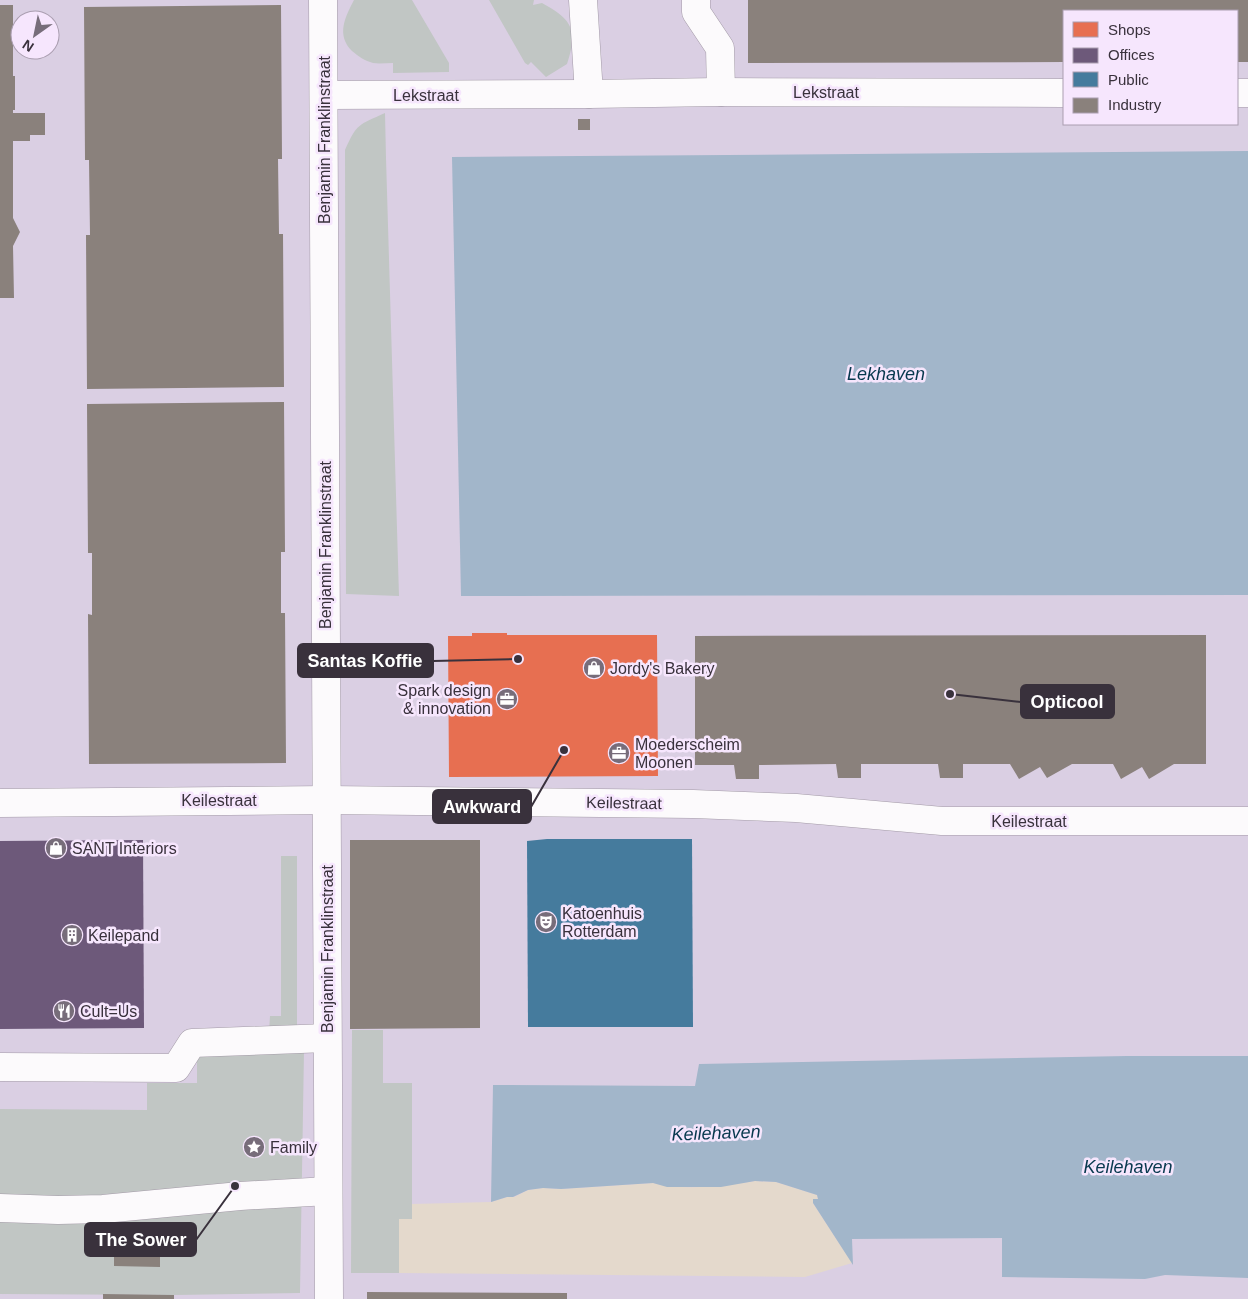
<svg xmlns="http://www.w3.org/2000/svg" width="1248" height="1299" font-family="Helvetica,sans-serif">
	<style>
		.industrial { fill: #dacfe3; fill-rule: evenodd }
		.green { fill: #c1c6c4 }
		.sand { fill: #e4d9cc }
		.water { fill: #a2b6ca }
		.shops { fill: #e76f51 }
		.offices { fill: #6d597a }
		.public { fill: #457b9d }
		.industry { fill: #8a817c }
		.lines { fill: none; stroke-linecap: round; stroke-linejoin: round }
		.minor-casing { stroke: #a39aa7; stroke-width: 29 }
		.minor { stroke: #fcfafc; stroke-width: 28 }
		.labels { text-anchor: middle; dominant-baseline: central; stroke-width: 5; stroke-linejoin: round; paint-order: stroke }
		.street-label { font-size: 16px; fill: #39313c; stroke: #f6e6fd }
		.poi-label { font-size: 16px; fill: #39313c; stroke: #f6e6fd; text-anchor: start }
		.water-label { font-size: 18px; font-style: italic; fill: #07384e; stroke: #f6e6fd }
		.leader { fill: none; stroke: #39313c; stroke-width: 2 }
		.callout-dot { fill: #39313c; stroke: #f6e6fd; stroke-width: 2 }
		.callout { fill: #39313c; stroke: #39313c; stroke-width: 2 }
		.callout-label { font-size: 18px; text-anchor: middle; font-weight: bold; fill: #fff }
	</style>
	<rect width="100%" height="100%" fill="#e9ddee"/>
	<path class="industrial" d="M0 0H1248V1299H0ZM1064 11H1237V124H1064ZM20 20H50V50H20Z"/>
	<g class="green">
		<path d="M354 0H412L449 63V72L393 73V63C386 63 379 64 373 63 365 61 358 56 352 51 336 35 345 17 354 0Z"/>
		<path d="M489 0H534L533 5 542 3C573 20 578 30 567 64L546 77 531 62 528 65 525 63Z"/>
		<path d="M385 113 386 158 399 596 346 594 345 150C357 123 359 125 385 113Z"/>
		<polygon points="281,856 297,856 297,1031 269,1032 270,1016 281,1016"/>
		<polygon points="352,1030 383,1030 383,1083 412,1083 412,1219 399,1220 399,1273 351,1273"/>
		<polygon points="197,1050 304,1051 300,1293 174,1295 0,1294 0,1109 147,1110 147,1083 197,1083"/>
	</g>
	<path class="sand" d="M755 1181 776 1182 817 1195 818 1199 813 1203 852 1263 805 1277 399 1273V1219H412V1204L491 1202 507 1197H514L528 1190 543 1188 561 1189 653 1183C686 1191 722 1186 755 1181Z"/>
	<g class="water">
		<polygon points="1248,151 1248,595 461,596 452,157"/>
		<polygon points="1127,1056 1248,1056 1248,1278 1165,1275 1145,1279 1002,1277 1002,1238 852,1239 853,1265 813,1203 813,1199 818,1199 817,1195 776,1182 755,1181 721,1187 667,1187 653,1183 561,1189 543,1188 528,1190 513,1197 507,1197 491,1202 493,1085 695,1086 699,1064"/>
	</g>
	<polygon class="shops" points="472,633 507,633 507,635 657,635 658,776 449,777 448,636 472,636"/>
	<polygon class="offices" points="143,840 144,1028 0,1029 0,841"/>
	<polygon class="public" points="547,839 692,839 693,1027 528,1027 527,841"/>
	<g class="industry">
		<polygon points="748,0 1248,0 1248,62 1237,62 1237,11 1064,11 1064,62 748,63"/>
		<polygon points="0,5 13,5 13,76 15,76 15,110 13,110 13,113 45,113 45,135 30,135 30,141 13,141 13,218 20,232 13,246 14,298 0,298"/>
		<polygon points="281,5 282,159 278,159 279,234 283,234 284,387 87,389 86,235 90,235 89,160 85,160 84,7"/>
		<rect x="578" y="119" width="12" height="11"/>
		<polygon points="284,402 285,552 281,552 281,613 285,613 286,763 89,764 88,614 92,615 92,553 88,553 87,404"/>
		<polygon points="1206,635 1206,764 1174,764 1149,779 1142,767 1121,779 1113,764 1072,764 1047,778 1040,767 1019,779 1010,764 963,764 963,778 940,778 938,764 861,764 861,778 838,778 836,764 759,765 759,779 736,779 734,765 695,765 695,636"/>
		<polygon points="350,840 480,840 480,1028 350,1029"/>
		<polygon points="114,1231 160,1231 160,1267 114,1266"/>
		<polygon points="367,1292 567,1293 567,1299 367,1299"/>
		<polygon points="103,1294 174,1295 174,1299 103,1299"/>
	</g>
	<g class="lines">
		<g class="minor-casing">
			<g id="minor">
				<polyline points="323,0 329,1299"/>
				<polyline points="583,0 589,94 718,92 1064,93"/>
				<polyline points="696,0 696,12 720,48 721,92"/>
				<polyline points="1237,93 1248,93"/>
				<polyline points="324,95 589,94"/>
				<polyline points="0,803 327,800 693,804 796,808 942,821 1248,821"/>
				<polyline points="0,1067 176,1068 192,1043 327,1038"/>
				<polyline points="0,1208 58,1210 103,1209 240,1196 328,1191"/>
			</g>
		</g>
		<use href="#minor" class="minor"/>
	</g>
	<defs>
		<g id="shop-disc" transform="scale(1.125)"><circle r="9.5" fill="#776d7a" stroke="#f6e6fd"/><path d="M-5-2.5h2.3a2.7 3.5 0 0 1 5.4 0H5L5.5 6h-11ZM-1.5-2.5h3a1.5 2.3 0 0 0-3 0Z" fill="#fff"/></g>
		<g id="office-disc" transform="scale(1.125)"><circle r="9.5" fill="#776d7a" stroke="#f6e6fd"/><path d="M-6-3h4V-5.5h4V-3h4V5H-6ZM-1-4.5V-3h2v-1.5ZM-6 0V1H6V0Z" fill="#fff"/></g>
		<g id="theatre-disc" transform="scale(1.125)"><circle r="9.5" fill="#776d7a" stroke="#f6e6fd"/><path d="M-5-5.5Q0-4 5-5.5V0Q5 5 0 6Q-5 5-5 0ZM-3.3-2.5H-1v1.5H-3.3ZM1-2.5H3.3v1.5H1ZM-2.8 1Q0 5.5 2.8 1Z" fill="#fff"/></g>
		<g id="building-disc" transform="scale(1.125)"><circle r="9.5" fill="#776d7a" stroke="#f6e6fd"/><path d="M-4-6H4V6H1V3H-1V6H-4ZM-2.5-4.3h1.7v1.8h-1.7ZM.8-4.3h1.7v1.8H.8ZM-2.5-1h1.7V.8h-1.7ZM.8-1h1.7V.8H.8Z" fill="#fff"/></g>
		<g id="restaurant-disc" transform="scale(1.125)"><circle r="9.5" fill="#776d7a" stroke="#f6e6fd"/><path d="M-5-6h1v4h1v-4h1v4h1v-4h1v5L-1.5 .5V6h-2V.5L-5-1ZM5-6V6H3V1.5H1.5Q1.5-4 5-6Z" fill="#fff"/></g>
		<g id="sight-disc" transform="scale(1.125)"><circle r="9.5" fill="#776d7a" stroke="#f6e6fd"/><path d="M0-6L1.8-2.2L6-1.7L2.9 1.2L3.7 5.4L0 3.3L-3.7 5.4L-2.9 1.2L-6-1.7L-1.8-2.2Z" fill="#fff"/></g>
	</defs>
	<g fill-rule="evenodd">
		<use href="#shop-disc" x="594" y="668"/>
		<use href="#office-disc" x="507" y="699"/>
		<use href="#office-disc" x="619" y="753"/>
		<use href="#shop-disc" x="56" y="848"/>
		<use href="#theatre-disc" x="546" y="922"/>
		<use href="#building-disc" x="72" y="935"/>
		<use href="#restaurant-disc" x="64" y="1011"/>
		<use href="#sight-disc" x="254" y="1147"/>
	</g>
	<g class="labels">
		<g class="street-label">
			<text x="826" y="92">Lekstraat</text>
			<text x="426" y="95">Lekstraat</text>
			<text transform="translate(324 140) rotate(-90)">Benjamin Franklinstraat</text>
			<text transform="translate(325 545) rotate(-90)">Benjamin Franklinstraat</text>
			<text x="219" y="800">Keilestraat</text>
			<text transform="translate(624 803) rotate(1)">Keilestraat</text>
			<text x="1029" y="821">Keilestraat</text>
			<text transform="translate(327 949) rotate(-90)">Benjamin Franklinstraat</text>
		</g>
		<g class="poi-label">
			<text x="610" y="668">Jordy's Bakery</text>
			<text x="491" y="690" text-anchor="end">Spark design<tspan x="491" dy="18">&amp; innovation</tspan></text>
			<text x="635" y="744">Moederscheim<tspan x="635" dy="18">Moonen</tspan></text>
			<text x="72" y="848">SANT Interiors</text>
			<text x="562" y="913">Katoenhuis<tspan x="562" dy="18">Rotterdam</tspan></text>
			<text x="88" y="935">Keilepand</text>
			<text x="80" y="1011">Cult=Us</text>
			<text x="270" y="1147">Family</text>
		</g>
		<g class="water-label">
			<text x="886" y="374">Lekhaven</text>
			<text transform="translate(716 1133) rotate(-2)">Keilehaven</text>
			<text x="1128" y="1167">Keilehaven</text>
		</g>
	</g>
	<path class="leader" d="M518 659L433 661M950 694L1021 702M564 750L531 807M235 1186L196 1240"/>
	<g class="callout-dot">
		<circle cx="518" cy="659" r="5"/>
		<circle cx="950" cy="694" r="5"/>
		<circle cx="564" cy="750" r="5"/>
		<circle cx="235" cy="1186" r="5"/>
	</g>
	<g class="callout">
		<rect x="298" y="644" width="135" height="33" rx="5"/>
		<rect x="1021" y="685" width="93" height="33" rx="5"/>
		<rect x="433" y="790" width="98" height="33" rx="5"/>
		<rect x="85" y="1223" width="111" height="33" rx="5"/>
	</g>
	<g class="callout-label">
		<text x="365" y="667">Santas Koffie</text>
		<text x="1067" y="708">Opticool</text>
		<text x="482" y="813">Awkward</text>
		<text x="141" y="1246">The Sower</text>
	</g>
	<rect x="1063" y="10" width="175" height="115" fill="#f6e6fd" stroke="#aa9eb0"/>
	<rect x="1073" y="22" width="25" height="15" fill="#e76f51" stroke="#aa9eb0"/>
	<text x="1108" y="35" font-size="15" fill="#39313c">Shops</text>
	<rect x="1073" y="48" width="25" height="15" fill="#6d597a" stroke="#aa9eb0"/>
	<text x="1108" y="60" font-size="15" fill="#39313c">Offices</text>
	<rect x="1073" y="72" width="25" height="15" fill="#457b9d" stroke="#aa9eb0"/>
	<text x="1108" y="85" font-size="15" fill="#39313c">Public</text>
	<rect x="1073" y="98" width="25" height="15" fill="#8a817c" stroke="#aa9eb0"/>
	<text x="1108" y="110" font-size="15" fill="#39313c">Industry</text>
	<g transform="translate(35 35) rotate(213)"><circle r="24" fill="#f6e6fd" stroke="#aa9eb0"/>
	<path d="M0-4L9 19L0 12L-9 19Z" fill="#776d7a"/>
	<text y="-8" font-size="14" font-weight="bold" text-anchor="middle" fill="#39313c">N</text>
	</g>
</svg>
